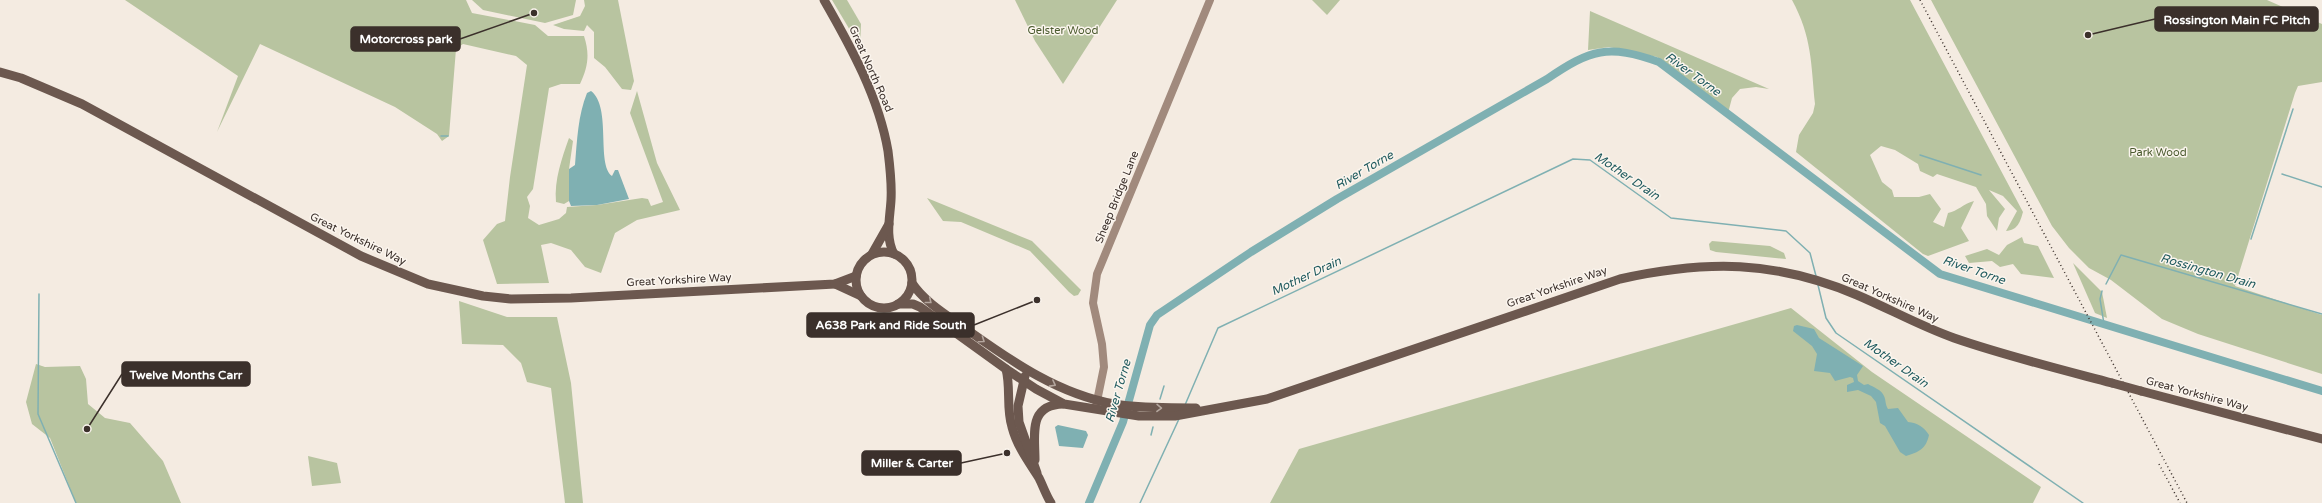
<svg xmlns="http://www.w3.org/2000/svg" width="2322" height="503" font-family="'Varela Round',sans-serif">
	<style>
		.green { fill: #b8c4a0 }
		.water { fill: #7fb0b2 }
		.lines { fill: none; stroke-linecap: round; stroke-linejoin: round }
		.stream { stroke: #7fb0b2; stroke-width: 1.5 }
		.river { stroke: #7fb0b2; stroke-width: 8 }
		.secondary { stroke: #a18a7d; stroke-width: 8 }
		.trunk { stroke: #6c584f; stroke-width: 9 }
		.rail { stroke: #3b302b; stroke-width: 1.5; stroke-dasharray: 1 3; stroke-linecap: butt }
		.trunk-bridge { stroke: #6c584f; stroke-width: 9 }
		.oneway { stroke: #b4a69e }
		.labels { text-anchor: middle; dominant-baseline: central; stroke-width: 3; stroke-linejoin: round; paint-order: stroke }
		.park-label { font-size: 11px; fill: #4a5a2e; stroke: #fbf5ee }
		.street-label { font-size: 11px; fill: #3b302b; stroke: #fbf5ee }
		.water-label { font-size: 12px; font-style: italic; fill: #1f5a5e; stroke: #fbf5ee }
		.leader { fill: none; stroke: #3b302b; stroke-width: 1.5 }
		.callout-dot { fill: #3b302b; stroke: #fbf5ee; stroke-width: 1.5 }
		.callout { fill: #3b302b; stroke: #3b302b; stroke-width: 1.5 }
		.callout-label { font-size: 12px; text-anchor: middle; font-weight: bold; fill: #fff }
	</style>
	<rect width="100%" height="100%" fill="#f4ebe1"/>
	<g class="green">
		<path d="M125 0H466L472 13 535 25 548 36H584C590 54 588 67 580 84H561L549 88 533 189 527 197 530 206 528 218 539 225 559 219 566 213 567 207 597 205 642 198 648 199 651 206 663 202 630 113 637 91 657 163 680 210 637 220 615 233 601 273 585 267 571 250 551 243 541 245 549 283 497 284 483 240 497 224 505 221 510 177 527 65 516 56 463 44 456 49 449 136 442 141 437 134 395 107 260 44 217 132 238 76Z"/>
		<polygon points="472,0 576,0 573,15 545,23 483,10"/>
		<polygon points="584,0 618,0 634,81 631,90 622,89 605,67 594,58 594,32 587,25 584,31 564,29 553,25 580,16 585,6"/>
		<polygon points="832,0 847,0 861,24 860,47"/>
		<polygon points="1015,0 1117,0 1063,84 1035,41"/>
		<polygon points="1312,0 1340,0 1327,15"/>
		<path d="M1792 0H1910L2023 212C2020 222 2018 230 2006 231L2017 211 2003 196 1989 190 2005 209 1999 218 1997 231 1987 216 1986 204 1976 187 1937 174 1933 177 1920 171 1918 164 1895 150 1881 146 1870 155 1882 182 1892 190 1894 197H1919L1930 194 1941 209 1933 222 1944 227 1948 213C1958 211 1963 204 1974 201L1961 228 1969 241 1928 256 1923 254 1796 152 1799 135 1813 113 1815 104C1811 63 1812 37 1792 0Z"/>
		<polygon points="1931,0 2267,0 2322,24 2322,82 2298,86 2295,93 2235,286 2322,315 2322,374 2198,334 2162,319 2111,280 2089,268 2069,248 2052,226"/>
		<polygon points="1590,11 1769,89 1756,87 1740,89 1732,98 1728,113 1657,57 1609,47 1588,50"/>
		<path d="M569 138 573 141 569 169V201L564 204 556 202C554 180 562 158 569 138Z"/>
		<polygon points="927,198 1032,241 1081,290 1078,295 1074,296 1069,292 1030,251 961,222 943,221"/>
		<polygon points="2022,237 2024,243 2038,246 2054,278 2021,274 2013,264 2000,267 1992,261 1969,263 1965,256 1987,249 1999,255 2007,245"/>
		<polygon points="1712,241 1770,246 1784,253 1786,259 1716,252 1710,250 1709,244"/>
		<polygon points="2073,263 2102,292 2107,318 2095,313"/>
		<polygon points="459,301 507,317 557,317 571,383 583,503 565,503 551,388 527,382 521,363 503,345 462,344"/>
		<polygon points="1791,308 1872,372 2041,487 2033,503 1270,503 1299,449"/>
		<polygon points="36,364 45,367 80,366 86,379 88,404 105,418 130,423 163,461 181,503 76,503 50,438 32,424 26,402"/>
		<polygon points="308,456 337,463 341,483 312,486"/>
	</g>
	<g class="water">
		<path d="M591 91C612 107 596 164 612 176L615 170H618L629 199 597 205 571 206 569 201V169L575 165C577 141 578 115 587 93Z"/>
		<path d="M1797 325 1814 329 1819 338 1863 366 1857 375 1858 381 1864 385 1868 384C1873 387 1882 390 1884 396 1886 400 1885 404 1888 409L1898 408 1908 422C1918 423 1924 427 1929 435 1926 449 1919 452 1906 456L1900 452 1885 426 1880 423 1876 402 1871 396 1858 390 1847 392V385L1854 382 1853 378 1850 377 1835 381 1830 373 1814 371 1817 354 1812 346 1793 331 1794 326Z"/>
		<polygon points="1058,425 1086,431 1088,435 1083,448 1059,446 1055,427"/>
	</g>
	<g class="lines">
		<g class="stream">
			<polyline points="441,136 448,136"/>
			<polyline points="1920,155 1981,175"/>
			<polyline points="2282,174 2322,187"/>
			<polyline points="2251,239 2293,109"/>
			<polyline points="2106,284 2121,255 2322,314"/>
			<polyline points="1818,285 1826,318 1836,333 2083,503"/>
			<polyline points="2102,291 2100,299 2104,324"/>
			<polyline points="39,294 38,414 76,503"/>
			<polyline points="1160,399 1164,386"/>
			<polyline points="1185,405 1218,328 1573,159 1590,160 1671,218 1786,231 1810,253 1816,276"/>
			<polyline points="1151,435 1153,427"/>
			<polyline points="1140,503 1179,419"/>
		</g>
		<path class="river" d="M1089 503 1123 422 1150 325 1157 315 1251 252 1337 199 1547 79C1591 49 1608 44 1659 62L1940 274 2322 391"/>
		<polyline class="secondary" points="1096,406 1104,367 1102,344 1093,303 1097,274 1210,0"/>
		<g class="trunk">
			<path d="M824 0C851 47 879 98 888 151 890 167 892 183 891 200 890 218 885 237 894 254"/>
			<polyline points="0,72 21,78 82,104 361,256 428,284 483,296 511,299 571,298 835,284 856,276"/>
			<circle cx="884" cy="280" r="28"/>
			<polyline points="872,254 889,224"/>
			<path d="M912 283C925 303 950 317 969 331 1014 363 1059 394 1114 404 1141 409 1169 407 1196 408"/>
			<polyline points="835,284 861,296"/>
			<path d="M898 304H913L920 307 1006 369 1036 389 1064 404 1139 416H1175L1267 399 1620 279C1706 260 1775 260 1857 295 1890 309 1920 326 1954 338 2006 356 2059 369 2112 383"/>
			<path d="M1006 369C1011 388 1006 408 1012 427 1017 446 1028 461 1039 478 1043 486 1046 495 1051 503"/>
			<polyline points="1025,376 1018,406 1019,422 1037,473"/>
			<polyline points="2141,391 2322,439"/>
			<path d="M1035 460C1035 434 1028 405 1063 404"/>
		</g>
		<g class="rail">
			<polyline points="1920,0 2187,503"/>
			<polyline points="2159,464 2180,503"/>
		</g>
		<polyline class="trunk-bridge" points="2112,383 2141,391"/>
	</g>
	<defs><path id="oneway-chevron" d="M-2-3.5L2.5 0L-2 3.5" fill="none" stroke-width="1.6" stroke-linecap="round" stroke-linejoin="round"/></defs>
	<g class="oneway">
		<use href="#oneway-chevron" transform="translate(929 301) rotate(39)"/>
		<use href="#oneway-chevron" transform="translate(982 340) rotate(35)"/>
		<use href="#oneway-chevron" transform="translate(1053 384) rotate(28)"/>
		<use href="#oneway-chevron" transform="translate(1159 408) rotate(1)"/>
	</g>
	<g class="labels">
		<g class="park-label">
			<text x="1063" y="30">Gelster Wood</text>
			<text x="2158" y="152">Park Wood</text>
		</g>
		<g class="street-label">
			<text transform="translate(871 69) rotate(66)">Great North Road</text>
			<text transform="translate(1117 197) rotate(-68)">Sheep Bridge Lane</text>
			<text transform="translate(358 239) rotate(26)">Great Yorkshire Way</text>
			<text transform="translate(679 280) rotate(-3)">Great Yorkshire Way</text>
			<text transform="translate(1557 287) rotate(-19)">Great Yorkshire Way</text>
			<text transform="translate(1890 298) rotate(24)">Great Yorkshire Way</text>
			<text transform="translate(2197 394) rotate(15)">Great Yorkshire Way</text>
		</g>
		<g class="water-label">
			<text transform="translate(1693 74) rotate(36)">River Torne</text>
			<text transform="translate(1364 170) rotate(-30)">River Torne</text>
			<text transform="translate(1627 176) rotate(34)">Mother Drain</text>
			<text transform="translate(1974 270) rotate(19)">River Torne</text>
			<text transform="translate(2208 271) rotate(16)">Rossington Drain</text>
			<text transform="translate(1306 276) rotate(-25)">Mother Drain</text>
			<text transform="translate(1896 363) rotate(35)">Mother Drain</text>
			<text transform="translate(1118 391) rotate(-74)">River Torne</text>
		</g>
	</g>
	<path class="leader" d="M2088 35L2155 19M534 13L460 39M1037 300L974 325M87 429L122 374M1007 453L961 463"/>
	<g class="callout-dot">
		<circle cx="2088" cy="35" r="4"/>
		<circle cx="534" cy="13" r="4"/>
		<circle cx="1037" cy="300" r="4"/>
		<circle cx="87" cy="429" r="4"/>
		<circle cx="1007" cy="453" r="4"/>
	</g>
	<g class="callout">
		<rect x="2155" y="7" width="163" height="24" rx="4"/>
		<rect x="351" y="27" width="109" height="24" rx="4"/>
		<rect x="807" y="313" width="167" height="24" rx="4"/>
		<rect x="122" y="362" width="128" height="24" rx="4"/>
		<rect x="862" y="451" width="99" height="24" rx="4"/>
	</g>
	<g class="callout-label">
		<text x="2237" y="24">Rossington Main FC Pitch</text>
		<text x="406" y="43">Motorcross park</text>
		<text x="891" y="329">A638 Park and Ride South</text>
		<text x="186" y="379">Twelve Months Carr</text>
		<text x="912" y="467">Miller &amp; Carter</text>
	</g>
</svg>
